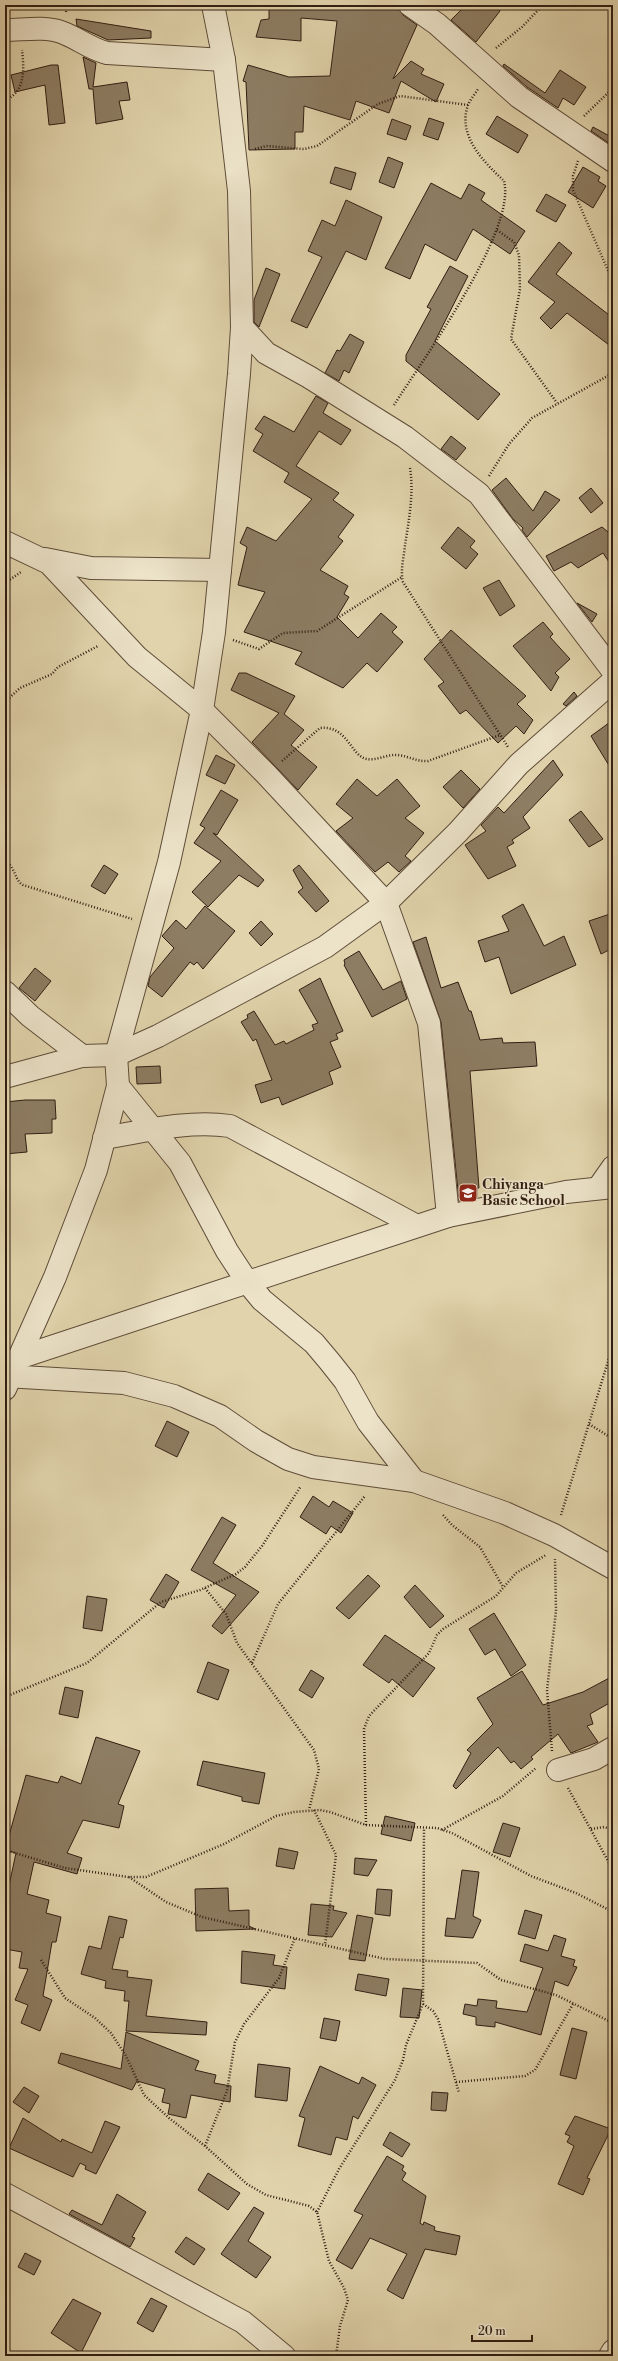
<svg xmlns="http://www.w3.org/2000/svg" width="618" height="2361" font-family="'Libre Bodoni',serif">
	<style>
		.building { fill: #8d7d63; stroke: #321e13 }
		.lines { fill: none; stroke-linecap: round; stroke-linejoin: round }
		.minor-casing { stroke: #5e4c39; stroke-width: 24 }
		.path { stroke: #321e13; stroke-width: 2.5; stroke-dasharray: 1 2; stroke-linecap: butt }
		.minor { stroke: #ece3c9; stroke-width: 22 }
		.labels { text-anchor: middle; dominant-baseline: central; stroke-width: 3; stroke-linejoin: round; paint-order: stroke }
		.poi-label { font-size: 14px; font-weight: bold; fill: #321e13; stroke: #ece3c9; text-anchor: start }
	</style>
	<rect width="100%" height="100%" fill="#e1d4ac"/>
	<filter id="stains"><feTurbulence type="fractalNoise" baseFrequency=".005" numOctaves="4"/><feColorMatrix values="0 0 0 0 .2 0 0 0 0 .09 0 0 0 0 .02 0 0 0 .5 -.17"/></filter>
	<radialGradient id="worn" r=".72"><stop offset=".6" stop-color="#630" stop-opacity="0"/><stop offset="1" stop-color="#630" stop-opacity=".3"/></radialGradient>
	<g class="building">
		<polygon points="269,5 398,5 403,15 417,25 393,79 411,61 424,69 421,74 444,84 436,102 401,81 389,113 356,101 350,120 304,106 303,132 295,132 295,149 249,150 246,82 243,81 248,65 289,77 330,76 337,21 301,18 301,41 256,37 261,20 269,19"/>
		<polygon points="466,5 492,5 500,11 476,42 451,20"/>
		<polygon points="76,19 151,31 151,38 108,40 77,26"/>
		<polygon points="83,57 96,63 93,87 127,82 130,100 119,101 123,119 96,124 93,89 89,89"/>
		<polygon points="504,64 545,93 560,70 586,87 574,105 563,98 558,108 527,87 503,66"/>
		<polygon points="51,65 58,65 65,123 49,125 45,85 15,92 11,75"/>
		<polygon points="497,116 528,135 518,153 486,134"/>
		<polygon points="429,118 444,123 438,140 423,135"/>
		<polygon points="392,119 411,126 406,140 387,134"/>
		<polygon points="593,127 613,138 613,146 591,131"/>
		<polygon points="388,157 403,163 394,188 379,182"/>
		<polygon points="335,167 356,173 351,190 330,183"/>
		<polygon points="583,167 600,177 598,181 606,186 593,208 568,192"/>
		<polygon points="431,183 461,199 469,184 485,193 481,200 525,231 510,254 473,229 456,261 425,244 410,279 385,268"/>
		<polygon points="546,194 566,205 556,222 536,211"/>
		<polygon points="346,200 382,217 366,260 346,251 307,328 291,321 322,257 308,251 322,220 335,226"/>
		<polygon points="559,242 572,253 556,274 613,318 613,348 567,313 551,329 540,318 555,302 528,282"/>
		<polygon points="450,266 468,276 435,341 500,394 478,420 406,361 406,355 431,309 427,307"/>
		<polygon points="266,268 280,274 259,327 254,322 254,300"/>
		<polygon points="350,334 364,342 349,373 344,370 339,381 325,373 337,350 340,351"/>
		<polygon points="316,396 328,403 323,413 351,430 341,445 319,431 296,466 339,493 333,500 354,515 338,537 343,541 320,570 348,586 344,594 349,597 337,617 358,638 381,613 397,627 392,632 403,642 377,672 367,663 343,688 295,664 302,652 244,632 265,592 238,585 247,547 240,543 247,527 276,541 312,499 284,482 289,473 253,451 263,434 255,429 264,416 294,432"/>
		<polygon points="451,436 466,448 456,460 441,449"/>
		<polygon points="506,478 533,511 545,491 560,500 527,537 522,530 523,528 513,519 492,490"/>
		<polygon points="591,488 603,503 591,513 579,498"/>
		<polygon points="458,527 475,541 470,547 478,554 466,569 441,548"/>
		<polygon points="602,527 613,536 613,568 603,553 578,568 571,562 554,571 546,556"/>
		<polygon points="499,580 515,606 500,616 483,588"/>
		<polygon points="577,603 597,614 592,622"/>
		<polygon points="543,622 553,634 550,637 570,659 555,673 559,677 551,691 513,646"/>
		<polygon points="451,630 526,696 517,704 533,720 524,734 516,726 498,743 466,710 460,714 438,686 444,682 424,659"/>
		<polygon points="239,673 246,673 295,696 284,714 304,730 291,745 317,767 298,790 252,742 279,713 231,690"/>
		<polygon points="574,692 577,696 566,706 563,704"/>
		<polygon points="613,720 613,772 591,736"/>
		<polygon points="216,755 235,765 225,784 206,775"/>
		<polygon points="553,760 563,775 523,817 530,828 512,840 514,843 507,847 516,866 488,879 465,845 486,831 481,825 498,807 504,813"/>
		<polygon points="461,770 480,789 463,808 443,787"/>
		<polygon points="357,779 377,796 397,779 420,806 405,818 424,833 405,856 411,861 399,872 388,862 375,872 336,831 353,818 336,804"/>
		<polygon points="221,790 238,800 217,835 213,833 264,880 258,887 239,875 208,907 192,892 221,861 194,843 205,828 200,825"/>
		<polygon points="581,811 603,839 589,847 569,820"/>
		<polygon points="104,865 118,874 105,894 91,886"/>
		<polygon points="299,865 329,901 316,912 298,892 303,888 293,870"/>
		<polygon points="523,904 544,946 564,936 576,965 511,994 499,957 485,962 478,941 509,931 502,916"/>
		<polygon points="205,906 235,931 203,969 197,962 194,965 190,962 162,997 148,986 150,977 174,948 162,936 176,920 186,929"/>
		<polygon points="613,913 613,948 601,954 589,921"/>
		<polygon points="261,921 273,934 261,946 249,933"/>
		<polygon points="426,937 441,988 458,982 469,1011 471,1011 480,1040 502,1038 503,1043 535,1042 537,1066 470,1071 479,1188 477,1188 477,1197 459,1201 441,1022 413,942"/>
		<polygon points="359,951 383,990 401,981 407,999 372,1017 344,965 345,964 344,960"/>
		<polygon points="35,968 51,981 35,1001 19,988"/>
		<polygon points="320,978 343,1031 336,1034 338,1039 330,1042 341,1067 329,1072 333,1084 282,1105 279,1097 261,1103 255,1085 272,1080 256,1039 253,1041 241,1022 248,1018 247,1015 254,1011 275,1045 284,1041 286,1044 314,1030 312,1025 318,1023 299,990"/>
		<polygon points="160,1066 161,1083 137,1084 136,1067"/>
		<polygon points="25,1100 55,1100 56,1119 52,1119 52,1133 25,1134 27,1152 5,1154 5,1102"/>
		<polygon points="167,1421 189,1432 177,1457 155,1446"/>
		<polygon points="313,1496 329,1507 333,1501 353,1513 341,1533 331,1526 326,1534 300,1517"/>
		<polygon points="222,1517 236,1525 213,1563 259,1592 222,1634 212,1626 236,1595 191,1570"/>
		<polygon points="166,1574 179,1582 164,1608 150,1600"/>
		<polygon points="368,1575 380,1586 349,1619 336,1608"/>
		<polygon points="415,1585 444,1616 430,1628 404,1597"/>
		<polygon points="87,1596 107,1599 102,1631 83,1628"/>
		<polygon points="494,1613 526,1665 511,1676 495,1649 485,1655 469,1629"/>
		<polygon points="385,1635 435,1668 413,1697 392,1679 389,1683 363,1665"/>
		<polygon points="208,1662 229,1670 218,1700 197,1692"/>
		<polygon points="311,1670 324,1678 312,1698 299,1690"/>
		<polygon points="522,1671 543,1705 583,1692 613,1676 613,1701 590,1714 593,1724 587,1726 598,1742 571,1753 558,1734 531,1757 533,1759 521,1769 514,1761 511,1763 498,1747 456,1789 453,1786 471,1753 467,1750 493,1724 477,1698"/>
		<polygon points="65,1687 83,1691 78,1718 59,1714"/>
		<polygon points="96,1737 140,1751 118,1804 124,1806 119,1828 83,1820 67,1853 82,1858 77,1874 34,1862 27,1894 49,1900 46,1913 61,1917 56,1942 52,1942 43,1996 52,2000 40,2031 21,2023 28,2005 15,2000 28,1969 19,1968 22,1952 5,1949 5,1904 16,1853 5,1850 26,1775 58,1783 61,1776 81,1784"/>
		<polygon points="203,1761 265,1773 259,1804 242,1801 242,1797 197,1785"/>
		<polygon points="385,1816 415,1823 411,1841 381,1834"/>
		<polygon points="503,1823 520,1828 510,1857 493,1852"/>
		<polygon points="279,1848 298,1852 294,1869 276,1866"/>
		<polygon points="355,1858 377,1860 368,1876 354,1874"/>
		<polygon points="462,1870 479,1872 473,1916 481,1920 473,1938 445,1936 447,1918 455,1919"/>
		<polygon points="228,1888 229,1911 249,1910 249,1926 255,1929 196,1931 195,1889"/>
		<polygon points="377,1889 392,1890 390,1916 375,1914"/>
		<polygon points="311,1904 334,1906 333,1910 347,1913 332,1937 308,1935"/>
		<polygon points="525,1910 542,1915 535,1939 518,1934"/>
		<polygon points="357,1915 373,1918 365,1961 349,1959"/>
		<polygon points="109,1916 127,1920 123,1938 120,1937 112,1969 128,1971 127,1977 152,1980 146,2016 207,2022 206,2035 126,2031 129,2001 124,2001 125,1991 105,1988 106,1981 81,1974 89,1946 101,1949"/>
		<polygon points="554,1935 566,1939 561,1956 575,1960 573,1966 577,1967 568,1986 555,1981 541,2035 495,2022 495,2027 476,2025 476,2017 463,2014 465,2004 477,2006 478,1999 497,2001 496,2008 527,2012 543,1968 520,1961 525,1944 548,1951"/>
		<polygon points="242,1951 275,1955 273,1965 287,1967 285,1989 241,1983"/>
		<polygon points="358,1974 389,1979 386,1996 355,1990"/>
		<polygon points="403,1988 422,1990 419,2018 400,2017"/>
		<polygon points="324,2018 340,2021 336,2041 320,2038"/>
		<polygon points="572,2028 587,2032 576,2079 560,2075"/>
		<polygon points="126,2032 199,2061 195,2070 216,2075 214,2083 231,2086 230,2102 191,2095 186,2118 168,2114 170,2104 162,2102 165,2089 137,2081 132,2090 58,2063 61,2053 121,2069"/>
		<polygon points="258,2064 290,2068 287,2101 255,2097"/>
		<polygon points="320,2066 359,2084 362,2077 376,2085 358,2119 353,2116 347,2140 336,2137 331,2155 298,2146 305,2118 299,2116"/>
		<polygon points="24,2087 39,2096 29,2113 13,2102"/>
		<polygon points="432,2092 448,2093 446,2111 431,2110"/>
		<polygon points="575,2116 611,2129 587,2178 590,2179 583,2195 558,2184 574,2146 567,2142 570,2136 565,2134"/>
		<polygon points="23,2118 61,2142 62,2139 92,2153 105,2121 120,2127 96,2174 85,2169 86,2166 80,2163 73,2177 9,2148"/>
		<polygon points="390,2132 410,2144 402,2157 383,2145"/>
		<polygon points="387,2156 404,2166 402,2170 406,2173 402,2180 426,2196 420,2223 423,2225 424,2222 435,2227 434,2230 436,2231 460,2236 456,2255 425,2249 403,2299 387,2290 407,2254 370,2238 352,2269 336,2260 363,2215 354,2211"/>
		<polygon points="208,2173 240,2193 228,2210 198,2190"/>
		<polygon points="117,2194 146,2212 132,2237 135,2238 130,2247 69,2214 72,2210 102,2225"/>
		<polygon points="254,2207 264,2213 248,2241 271,2257 256,2278 221,2254"/>
		<polygon points="186,2237 205,2249 194,2265 175,2252"/>
		<polygon points="25,2253 41,2261 34,2275 18,2267"/>
		<polygon points="151,2298 167,2306 153,2332 137,2323"/>
		<polygon points="73,2299 101,2313 81,2353 51,2333"/>
	</g>
	<g class="lines">
		<g class="minor-casing">
			<g id="minor">
				<polyline points="410,5 437,24 519,97 613,161"/>
				<path d="M5 30C23 30 44 26 61 32 78 38 90 49 107 53L224 60"/>
				<polyline points="242,327 266,353 309,377 405,437 479,494 613,671"/>
				<polyline points="5,542 49,563 137,657 202,710 266,774 386,903 429,1023 448,1216"/>
				<polyline points="45,559 91,568 220,570"/>
				<polyline points="5,992 30,1016 82,1056"/>
				<polyline points="5,1077 82,1056 116,1055 158,1036 325,947 386,903 458,832 519,764 613,681"/>
				<polyline points="118,1086 180,1163 227,1251 248,1283 262,1300 314,1343 330,1362 345,1381 368,1422 414,1481"/>
				<path d="M104 1138C145 1131 189 1120 230 1126L415 1225"/>
				<polyline points="599,1187 613,1167"/>
				<polyline points="21,1357 448,1216 566,1192 613,1187"/>
				<polyline points="5,1376 124,1383 174,1396 220,1416 256,1441 288,1459 313,1467 414,1481 505,1513 554,1535 613,1568"/>
				<polyline points="5,1389 55,1277 96,1170 118,1086 116,1055 169,862 202,710 214,632 239,374 242,327 239,191 224,60 213,5"/>
				<polyline points="558,1770 594,1759 613,1748"/>
				<polyline points="5,2194 243,2322 284,2356"/>
				<polyline points="610,2356 613,2351"/>
			</g>
		</g>
		<g class="path">
			<polyline points="66,12 68,5"/>
			<polyline points="496,48 522,27 543,5"/>
			<path d="M5 100C26 92 24 68 22 50"/>
			<polyline points="584,116 613,88"/>
			<polyline points="255,149 266,146 304,149 317,146 378,104 400,96 468,105"/>
			<polyline points="578,161 573,176 573,190 613,282"/>
			<polyline points="497,230 514,242 519,255 520,289 511,339 557,403"/>
			<path d="M394 405C422 361 517 230 504 181 484 162 457 136 468 105 470 100 475 94 478 89"/>
			<path d="M410 468C414 492 409 520 405 545 404 557 400 570 403 582L508 747"/>
			<polyline points="489,476 509,444 532,418 613,373"/>
			<polyline points="5,583 21,572"/>
			<polyline points="233,640 259,649 283,633 317,631 402,577"/>
			<polyline points="5,702 20,688 52,674 58,667 98,646"/>
			<path d="M282 761 320 728C348 725 351 757 367 759 376 761 387 754 398 755 408 756 417 762 428 761L500 735"/>
			<path d="M5 861C16 867 14 880 23 885L132 919"/>
			<polyline points="589,1424 613,1439"/>
			<polyline points="443,1515 452,1525 480,1547 503,1587"/>
			<polyline points="561,1515 613,1345"/>
			<polyline points="205,1588 226,1614 237,1643 314,1750 319,1769 309,1810"/>
			<polyline points="252,1663 278,1604 365,1496"/>
			<polyline points="5,1697 87,1663 161,1602 200,1590 236,1574 245,1567 262,1546 301,1486"/>
			<polyline points="552,1751 547,1690 556,1611 555,1559"/>
			<polyline points="568,1788 613,1870"/>
			<polyline points="314,1810 336,1855 325,1945"/>
			<polyline points="366,1825 364,1729 369,1716 429,1653 437,1635 443,1629 496,1596 516,1573 546,1555"/>
			<polyline points="591,1829 604,1827 613,1830"/>
			<polyline points="442,1830 503,1796 536,1768"/>
			<polyline points="5,1850 65,1868 128,1877 146,1877 224,1844 276,1816 294,1812 320,1810 330,1812 366,1825 437,1828 452,1833 531,1876 576,1893 613,1912"/>
			<polyline points="129,1877 166,1902 202,1917 385,1959 477,1963 501,1980 556,1995 613,2023"/>
			<polyline points="41,1960 65,1998 95,2018 111,2033 126,2056 144,2095 169,2118 205,2146 247,2184 266,2195 309,2206 317,2212 329,2261 344,2288 348,2300 340,2326 336,2356"/>
			<polyline points="423,2004 433,2011 438,2019 459,2093"/>
			<polyline points="456,2082 525,2076 535,2070 573,2004"/>
			<polyline points="205,2146 227,2091 235,2042 244,2024 279,1978 295,1938"/>
			<polyline points="317,2212 339,2169 395,2080 403,2060 406,2045 423,2004 424,1828"/>
		</g>
		<use href="#minor" class="minor"/>
	</g>
	<defs>
		<g id="school-square" transform="scale(1)"><rect x="-9" y="-9" width="18" height="18" rx="4" fill="#8f2418" stroke="#ece3c9"/><path d="M0-5L7-2L0 1L-7-2ZM-4 1L0 2.5L4 1V4Q0 6-4 4Z" fill="#fff"/></g>
	</defs>
	<g fill-rule="evenodd">
		<use href="#school-square" x="468" y="1193"/>
	</g>
	<g class="labels">
		<g class="poi-label">
			<text x="482" y="1185">Chiyanga<tspan x="482" dy="16">Basic School</tspan></text>
		</g>
	</g>
	<rect width="618" height="2361" fill="none" stroke="#e1d4ac" stroke-width="20"/>
	<rect x="6" y="6" width="606" height="2349" fill="none" stroke="#321e13" stroke-width="2"/>
	<rect x="10" y="10" width="598" height="2341" fill="none" stroke="#321e13"/>
	<path d="M472 2335v6h60v-6" fill="none" stroke="#321e13" stroke-width="2"/>
	<text x="478" y="2335" font-size="12" fill="#321e13" stroke="#ece3c9" stroke-width="3" paint-order="stroke">20 m</text>
	<rect width="100%" height="100%" filter="url(#stains)"/>
	<rect width="100%" height="100%" fill="url(#worn)"/>
</svg>
